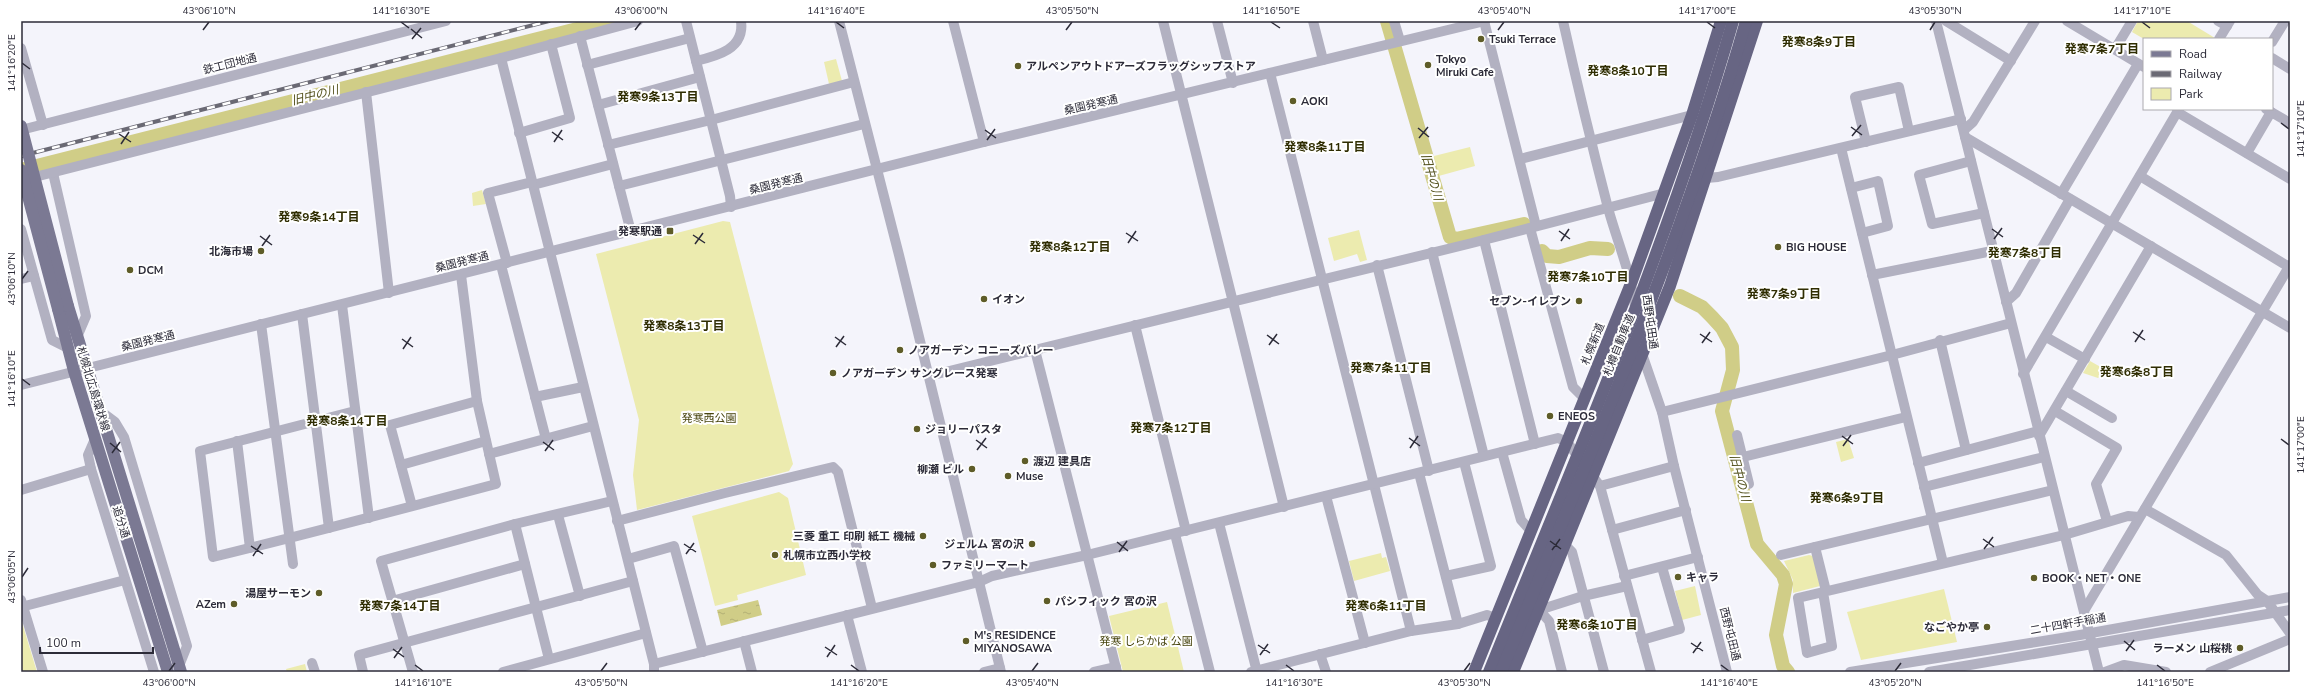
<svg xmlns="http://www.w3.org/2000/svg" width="2311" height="693" font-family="'Nunito Sans','Noto Sans JP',sans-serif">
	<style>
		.green { fill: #ecebaf }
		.water { fill: url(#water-ripples) }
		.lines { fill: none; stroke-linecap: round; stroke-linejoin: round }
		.river { stroke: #d0cd87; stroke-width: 14 }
		.minor { stroke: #b2b1c1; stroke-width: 10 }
		.major { stroke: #7b7993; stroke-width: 12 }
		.highway { stroke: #676583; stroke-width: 12 }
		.rail-casing { stroke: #6a6974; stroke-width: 4 }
		.rail { stroke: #fff; stroke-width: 2.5; stroke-dasharray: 8; stroke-linecap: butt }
		.major-bridge { stroke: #7b7993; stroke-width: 12 }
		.highway-bridge { stroke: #676583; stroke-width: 12 }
		.ticks { fill: none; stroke: #2c2b38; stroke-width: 1.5 }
		.poi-dot { fill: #5e5c28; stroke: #fff; stroke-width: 1.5 }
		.labels { text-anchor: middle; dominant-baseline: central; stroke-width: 4; stroke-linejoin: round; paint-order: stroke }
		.poi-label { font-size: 11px; font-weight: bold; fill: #2c2b38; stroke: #fff; text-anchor: start }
		.street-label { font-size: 11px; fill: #2c2b38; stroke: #fff }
		.park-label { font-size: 11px; fill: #48450f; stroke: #fff }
		.neighbourhood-label { font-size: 12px; font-weight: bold; fill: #2f2d02; stroke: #fff }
		.water-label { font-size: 12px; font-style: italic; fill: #53511d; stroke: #fff }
		.neatline { fill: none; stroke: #2c2b38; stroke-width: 1.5 }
		.ticks-label { font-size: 10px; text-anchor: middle; fill: #2c2b38 }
	</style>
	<defs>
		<pattern id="water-ripples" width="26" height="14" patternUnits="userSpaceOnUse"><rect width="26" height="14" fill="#d0cd87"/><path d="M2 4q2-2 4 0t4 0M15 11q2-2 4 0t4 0" fill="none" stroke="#b3b075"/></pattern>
	</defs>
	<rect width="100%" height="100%" fill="#f4f4fb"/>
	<g class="green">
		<polygon points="2138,21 2187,21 2215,38 2144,39 2132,32"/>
		<polygon points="836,59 842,81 829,84 824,62"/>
		<polygon points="1470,147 1475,166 1435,177 1430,157"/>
		<polygon points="482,190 486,204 473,206 472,193"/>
		<polygon points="723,221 730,222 793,464 789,471 637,510 633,475 639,420 596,254"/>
		<polygon points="1359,230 1367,260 1360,262 1357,254 1334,261 1328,238"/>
		<polygon points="2090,361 2106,370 2098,378 2083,373"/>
		<polygon points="1848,439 1854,458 1841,462 1836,442"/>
		<polygon points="779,492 788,498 806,575 737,595 738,600 715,606 692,516"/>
		<polygon points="1381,553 1382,558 1386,557 1390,571 1354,581 1349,561"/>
		<polygon points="1809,555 1813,556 1820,586 1793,593 1793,580 1784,561"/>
		<polygon points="1695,586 1701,615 1682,620 1675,591"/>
		<polygon points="1944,589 1957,642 1861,660 1847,612"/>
		<polygon points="1167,602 1184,672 1123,672 1109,616"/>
		<polygon points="21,619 37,672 21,672"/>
		<polygon points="305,664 307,672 287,672 286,669"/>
	</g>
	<polygon class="water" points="758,600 762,615 721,626 717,610"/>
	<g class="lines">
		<g class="river">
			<polyline points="1387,21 1450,237 1456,239 1524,224"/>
			<polyline points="21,170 609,21"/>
			<polyline points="1542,251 1547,256 1559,257 1590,248 1608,249"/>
			<polyline points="1680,296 1702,307 1712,317 1722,328 1732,347 1733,370 1722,411 1757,544 1783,575 1786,584 1776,635 1783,666 1788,672"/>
		</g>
		<g class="minor">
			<polyline points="686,21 730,196 731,207"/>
			<polyline points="839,21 899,255 1001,672"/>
			<polyline points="953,21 984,142"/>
			<polyline points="1163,21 1284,507"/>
			<polyline points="1217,21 1233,83"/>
			<polyline points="1313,21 1323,60"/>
			<polyline points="1394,21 1400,41"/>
			<polyline points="1484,21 1536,226"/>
			<path d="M1563 21C1577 84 1592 146 1608 208 1617 241 1631 273 1635 307"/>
			<polyline points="1936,21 2099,672"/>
			<polyline points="1946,21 2011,61"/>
			<polyline points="2067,21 2144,67"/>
			<polyline points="2218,21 2227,26"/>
			<polyline points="580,36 631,232"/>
			<polyline points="2219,39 2230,21"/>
			<polyline points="2272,42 2285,21"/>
			<polyline points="21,48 43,125"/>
			<polyline points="2115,49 2132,21"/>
			<polyline points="501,58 654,664 654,672"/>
			<polyline points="2272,58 2290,69"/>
			<path d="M696 61C717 56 745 49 741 21"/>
			<polyline points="587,65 690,38"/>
			<polyline points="1270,73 1411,631"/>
			<polyline points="366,92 389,293"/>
			<polyline points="598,105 700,77"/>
			<polyline points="2266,109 2290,123"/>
			<polyline points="2177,112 2290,179"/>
			<polyline points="21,130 446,21"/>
			<polyline points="1964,130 1973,122 2035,21"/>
			<polyline points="519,133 570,118 551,44"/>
			<polyline points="1965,137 2290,328"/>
			<polyline points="1866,142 1855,97 1899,87 1909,131"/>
			<polyline points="608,145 711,120 854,82"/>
			<polyline points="1841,148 1943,563"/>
			<polyline points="2247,153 2271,112"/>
			<polyline points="1520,159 1692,115"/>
			<polyline points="1971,161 1919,175 1932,224 1984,213"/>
			<polyline points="53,173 86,316 77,337"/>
			<polyline points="2140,176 2289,267"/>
			<polyline points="1706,178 1718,177 1961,119"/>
			<polyline points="27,179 501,58 638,21"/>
			<polyline points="533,185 613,164"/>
			<polyline points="619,186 864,124"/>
			<polyline points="1851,188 1878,181 1888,226 1862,233"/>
			<polyline points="2061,194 2138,64"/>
			<polyline points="1530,228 1573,387 1585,399"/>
			<polyline points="21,229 52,340 68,348"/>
			<polyline points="1484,240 1535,444"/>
			<polyline points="1432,252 1484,456"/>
			<polyline points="507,263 488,193 532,182"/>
			<polyline points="501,265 546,439"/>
			<polyline points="1377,265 1429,471"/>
			<polyline points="461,275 477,401"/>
			<polyline points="1872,275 1992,251"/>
			<polyline points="21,279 34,276"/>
			<polyline points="2006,302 2016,293 2070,199"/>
			<polyline points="342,305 369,518"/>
			<polyline points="302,314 329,528"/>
			<polyline points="261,324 293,564"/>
			<polyline points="1135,325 1186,531"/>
			<polyline points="2046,337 2085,359"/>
			<polyline points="1940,340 1966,450"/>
			<polyline points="1035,350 1117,672"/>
			<polyline points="1641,351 1662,412 1674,466 1727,672"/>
			<polyline points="2023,374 2179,109"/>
			<polyline points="929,376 1472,243 1665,193"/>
			<polyline points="21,385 984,142 1485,21"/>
			<polyline points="2066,391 2112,418"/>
			<polyline points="535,397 583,387"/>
			<polyline points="99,410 115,422 124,437 187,646 179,666"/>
			<path d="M355 411 200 451 213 557C308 534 402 509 496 484L477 401 390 425 412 506"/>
			<polyline points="2055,411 2117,448 2096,484 2107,521"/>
			<polyline points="1662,412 1892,355 2011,323"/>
			<polyline points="1737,435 1749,484"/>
			<polyline points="2039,436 2151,246"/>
			<polyline points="95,439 88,455 91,469 154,672"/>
			<polyline points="237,441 250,548"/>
			<polyline points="1502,452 1521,520 1531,531"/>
			<polyline points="489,454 593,426"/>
			<polyline points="1743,457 1906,417"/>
			<polyline points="1918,463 2038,431"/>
			<polyline points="401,465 486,441"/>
			<polyline points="1419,473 1458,624"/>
			<polyline points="1600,486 1674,466"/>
			<polyline points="1924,487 2044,457"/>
			<polyline points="21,490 91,469"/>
			<polyline points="1326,496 1365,643"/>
			<polyline points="2145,509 2226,555 2258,595 2267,601 2290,633"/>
			<polyline points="558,515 580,596"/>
			<polyline points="617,521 725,493 833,467 838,472 872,608"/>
			<polyline points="1219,523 1257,672"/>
			<polyline points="515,524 549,659"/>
			<polyline points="1612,530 1686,510"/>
			<polyline points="1175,534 1210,672"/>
			<polyline points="1565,545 1572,552 1604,672"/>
			<polyline points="1815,547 1826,591"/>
			<polyline points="1781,555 2053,490"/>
			<polyline points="628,559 674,546 703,652"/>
			<polyline points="1446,576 1491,566 1464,462"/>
			<polyline points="1624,576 1698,557"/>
			<polyline points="1823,592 1832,646 1807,653 1798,598 2064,535 2128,516 2139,517"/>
			<polyline points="21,600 43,672"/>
			<polyline points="392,601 525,564"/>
			<polyline points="21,607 125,580"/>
			<polyline points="2084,611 2290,265"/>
			<polyline points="847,615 862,672"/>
			<polyline points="1642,640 1680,629 1662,567"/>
			<polyline points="744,641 752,672"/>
			<polyline points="1320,654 1326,672"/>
			<polyline points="312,663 315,672"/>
			<polyline points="654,664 979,582 992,576 1087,555 1558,438 1567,442 1600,486 1651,672"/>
			<polyline points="363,672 359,655 633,581"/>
			<polyline points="413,672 381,561 515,524 612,501"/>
			<polyline points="503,672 646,633"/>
			<polyline points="984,672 1000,668"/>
			<polyline points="1094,672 1116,667"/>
			<polyline points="1251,672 1411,631 1458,624 1487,615 1496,618"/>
			<polyline points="1562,672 1549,621 1539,610 1583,596 1627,586"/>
			<polyline points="1850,672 2080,635 2290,597"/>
			<polyline points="1929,672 2290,610"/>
			<polyline points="2105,672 2124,665 2166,672"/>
			<polyline points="2210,672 2290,639"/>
		</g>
		<g class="major">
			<polyline points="68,306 181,672"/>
			<polyline points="58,309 74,371 168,672"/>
		</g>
		<g class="highway">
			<polyline points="1474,672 1632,281 1692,115 1721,21"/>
			<polyline points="1513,672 1670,286 1757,21"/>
		</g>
		<g class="rail-casing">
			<polyline id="rail" points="21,156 549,21"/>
		</g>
		<use href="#rail" class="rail"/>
		<g class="major-bridge">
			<polyline points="21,126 68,306"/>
			<polyline points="21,170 58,309"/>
		</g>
		<g class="highway-bridge">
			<path d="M1489 672C1576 457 1669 244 1733 21"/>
			<path d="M1501 672C1588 457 1682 244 1746 21"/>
		</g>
	</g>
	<path class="ticks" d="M401 22 409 28M836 22 844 28M1271 22 1280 28M1707 22 1715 28M2142 22 2150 28M411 29 422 38M203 30 209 22M635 30 641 22M1066 30 1072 22M1498 30 1504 22M1930 30 1935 22M412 39 421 28M22 63 30 69M2281 123 2289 129M1851 127 1862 135M1418 128 1429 137M985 130 996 138M552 132 563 140M119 134 131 142M1852 136 1861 125M1419 138 1428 127M987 140 995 129M554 142 562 130M121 144 129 132M1992 229 2003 237M1559 231 1570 239M1126 233 1138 241M693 235 705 243M260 236 272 245M1994 239 2002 228M1561 241 1569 229M1128 243 1136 231M695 244 703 233M262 246 270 235M22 279 28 271M2133 332 2145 340M1700 334 1712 342M1267 335 1279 344M835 337 846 345M402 339 413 347M2135 342 2143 330M1702 343 1710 332M1269 345 1277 334M836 347 844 336M403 349 411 337M22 379 30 385M1842 436 1853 444M1409 438 1420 446M2281 439 2289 445M976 440 987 448M543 442 554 450M110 443 121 452M1843 446 1851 435M1410 448 1418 436M977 450 986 438M545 451 553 440M112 453 120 442M1983 539 1994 547M1550 541 1561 549M1117 542 1128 551M684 544 696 552M251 546 263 554M1984 549 1993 537M1552 550 1560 539M1119 552 1127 541M686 554 694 543M253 556 261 544M22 577 28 568M2124 641 2135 650M1691 643 1703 651M1258 645 1270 653M825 647 837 655M393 649 404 657M2126 651 2134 640M1693 653 1701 642M1260 655 1268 644M827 657 835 645M394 658 402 647M415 665 423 671M851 665 859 671M1286 665 1294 671M1721 665 1729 671M2157 665 2165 671M169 671 175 663M601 671 607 663M1032 671 1038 663M1464 671 1470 663M1895 671 1901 663"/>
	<g class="poi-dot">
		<circle cx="1481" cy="39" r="4"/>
		<circle cx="1428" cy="65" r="4"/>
		<circle cx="1018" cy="66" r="4"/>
		<circle cx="1293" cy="101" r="4"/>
		<rect x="666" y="227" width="8" height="8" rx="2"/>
		<circle cx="1778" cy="247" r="4"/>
		<circle cx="261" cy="251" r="4"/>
		<circle cx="130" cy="270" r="4"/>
		<circle cx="984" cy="299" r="4"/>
		<circle cx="1579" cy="301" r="4"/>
		<circle cx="900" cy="350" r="4"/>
		<circle cx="833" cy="373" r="4"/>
		<circle cx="1550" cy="416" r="4"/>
		<circle cx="917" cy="429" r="4"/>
		<circle cx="1025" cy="461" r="4"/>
		<circle cx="972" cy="469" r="4"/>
		<circle cx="1008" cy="476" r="4"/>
		<circle cx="923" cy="536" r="4"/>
		<circle cx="1032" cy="544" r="4"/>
		<circle cx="775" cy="555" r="4"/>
		<circle cx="933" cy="565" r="4"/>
		<circle cx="1678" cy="577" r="4"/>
		<circle cx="2034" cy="578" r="4"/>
		<circle cx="319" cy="593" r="4"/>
		<circle cx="1047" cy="601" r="4"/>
		<circle cx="234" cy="604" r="4"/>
		<circle cx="1987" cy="627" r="4"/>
		<circle cx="966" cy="641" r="4"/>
		<circle cx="2240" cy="648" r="4"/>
	</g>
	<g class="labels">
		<g class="poi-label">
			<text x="1489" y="39">Tsuki Terrace</text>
			<text x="1436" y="59">Tokyo<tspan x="1436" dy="13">Miruki Cafe</tspan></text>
			<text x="1026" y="66">アルペンアウトドアーズフラッグシップストア</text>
			<text x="1301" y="101">AOKI</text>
			<text x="662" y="231" text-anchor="end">発寒駅通</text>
			<text x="1786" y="247">BIG HOUSE</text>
			<text x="253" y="251" text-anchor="end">北海市場</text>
			<text x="138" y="270">DCM</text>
			<text x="992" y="299">イオン</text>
			<text x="1571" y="301" text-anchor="end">セブン-イレブン</text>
			<text x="908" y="350">ノアガーデン コニーズバレー</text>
			<text x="841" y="373">ノアガーデン サングレース発寒</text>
			<text x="1558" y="416">ENEOS</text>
			<text x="925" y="429">ジョリーパスタ</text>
			<text x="1033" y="461">渡辺 建具店</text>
			<text x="964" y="469" text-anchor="end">柳瀬 ビル</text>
			<text x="1016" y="476">Muse</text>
			<text x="915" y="536" text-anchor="end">三菱 重工 印刷 紙工 機械</text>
			<text x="1024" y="544" text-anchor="end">ジェルム 宮の沢</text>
			<text x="783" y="555">札幌市立西小学校</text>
			<text x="941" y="565">ファミリーマート</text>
			<text x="1686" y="577">キャラ</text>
			<text x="2042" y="578">BOOK・NET・ONE</text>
			<text x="311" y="593" text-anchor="end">湯屋サーモン</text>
			<text x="1055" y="601">パシフィック 宮の沢</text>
			<text x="226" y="604" text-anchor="end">AZem</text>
			<text x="1979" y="627" text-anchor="end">なごやか亭</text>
			<text x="974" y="635">M's RESIDENCE<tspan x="974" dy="13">MIYANOSAWA</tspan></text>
			<text x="2232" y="648" text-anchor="end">ラーメン 山桜桃</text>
		</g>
		<g class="street-label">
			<text transform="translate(230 64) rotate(-14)">鉄工団地通</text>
			<text transform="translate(1091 105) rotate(-13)">桑園発寒通</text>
			<text transform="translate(776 184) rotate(-14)">桑園発寒通</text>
			<text transform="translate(462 262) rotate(-14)">桑園発寒通</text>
			<text transform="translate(1650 322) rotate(82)">西野屯田通</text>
			<text transform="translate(148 341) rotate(-14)">桑園発寒通</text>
			<text transform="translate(1593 344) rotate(-68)">札幌新道</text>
			<text transform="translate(1619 345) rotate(-68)">札樽自動車道</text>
			<text transform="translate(93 389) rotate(73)">札幌北広島環状線</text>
			<text transform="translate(121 522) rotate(73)">追分通</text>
			<text transform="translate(2068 624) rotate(-10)">二十四軒手稲通</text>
			<text transform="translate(1730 634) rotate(76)">西野屯田通</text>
		</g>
		<g class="park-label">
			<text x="709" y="418">発寒西公園</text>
			<text x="1146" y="641">発寒 しらかば 公園</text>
		</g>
		<g class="neighbourhood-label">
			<text x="1819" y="42">発寒8条9丁目</text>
			<text x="2102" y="49">発寒7条7丁目</text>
			<text x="1628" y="71">発寒8条10丁目</text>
			<text x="658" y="97">発寒9条13丁目</text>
			<text x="1325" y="147">発寒8条11丁目</text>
			<text x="319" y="217">発寒9条14丁目</text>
			<text x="1070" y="247">発寒8条12丁目</text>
			<text x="2025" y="253">発寒7条8丁目</text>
			<text x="1588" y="277">発寒7条10丁目</text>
			<text x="1784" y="294">発寒7条9丁目</text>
			<text x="684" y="326">発寒8条13丁目</text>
			<text x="1391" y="368">発寒7条11丁目</text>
			<text x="2137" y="372">発寒6条8丁目</text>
			<text x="347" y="421">発寒8条14丁目</text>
			<text x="1171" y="428">発寒7条12丁目</text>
			<text x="1847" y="498">発寒6条9丁目</text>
			<text x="400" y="606">発寒7条14丁目</text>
			<text x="1386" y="606">発寒6条11丁目</text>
			<text x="1597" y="625">発寒6条10丁目</text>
		</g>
		<g class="water-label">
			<text transform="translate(315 95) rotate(-14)">旧中の川</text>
			<text transform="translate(1432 177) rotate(74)">旧中の川</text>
			<text transform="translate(1740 478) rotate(75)">旧中の川</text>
		</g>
	</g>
	<rect width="2311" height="693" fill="none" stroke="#ffffff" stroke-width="44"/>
	<rect x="2143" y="38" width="130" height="72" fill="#ffffff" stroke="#abaaaf"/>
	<rect x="2151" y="51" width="20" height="6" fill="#7b7993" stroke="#abaaaf"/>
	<text x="2179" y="58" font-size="12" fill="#2c2b38">Road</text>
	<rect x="2151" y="71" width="20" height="6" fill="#6a6974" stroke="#abaaaf"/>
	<text x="2179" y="78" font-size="12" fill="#2c2b38">Railway</text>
	<rect x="2151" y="88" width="20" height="12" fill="#ecebaf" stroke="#abaaaf"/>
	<text x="2179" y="98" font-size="12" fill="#2c2b38">Park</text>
	<path d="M40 647v6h113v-6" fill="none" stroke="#2c2b38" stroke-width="2"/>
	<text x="46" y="647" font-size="12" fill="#2c2b38" stroke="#ffffff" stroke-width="3" paint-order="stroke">100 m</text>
	<rect x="22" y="22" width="2267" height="649" class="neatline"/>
	<g class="ticks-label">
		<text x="209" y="14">43°06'10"N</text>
		<text x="401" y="14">141°16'30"E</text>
		<text x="641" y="14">43°06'00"N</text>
		<text x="836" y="14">141°16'40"E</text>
		<text x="1072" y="14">43°05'50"N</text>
		<text x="1271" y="14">141°16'50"E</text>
		<text x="1504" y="14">43°05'40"N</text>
		<text x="1707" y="14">141°17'00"E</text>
		<text x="1935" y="14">43°05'30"N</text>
		<text x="2142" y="14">141°17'10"E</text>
		<text transform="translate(11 63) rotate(-90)" y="4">141°16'20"E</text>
		<text transform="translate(2300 129) rotate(-90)" y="4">141°17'10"E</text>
		<text transform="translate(11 279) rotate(-90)" y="4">43°06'10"N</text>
		<text transform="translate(11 379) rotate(-90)" y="4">141°16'10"E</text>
		<text transform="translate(2300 445) rotate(-90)" y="4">141°17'00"E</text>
		<text transform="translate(11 577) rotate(-90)" y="4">43°06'05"N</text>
		<text x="169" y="686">43°06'00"N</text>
		<text x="423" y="686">141°16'10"E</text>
		<text x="601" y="686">43°05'50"N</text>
		<text x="859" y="686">141°16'20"E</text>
		<text x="1032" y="686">43°05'40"N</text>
		<text x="1294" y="686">141°16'30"E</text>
		<text x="1464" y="686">43°05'30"N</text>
		<text x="1729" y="686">141°16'40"E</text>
		<text x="1895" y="686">43°05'20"N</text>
		<text x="2165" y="686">141°16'50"E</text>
	</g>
</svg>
